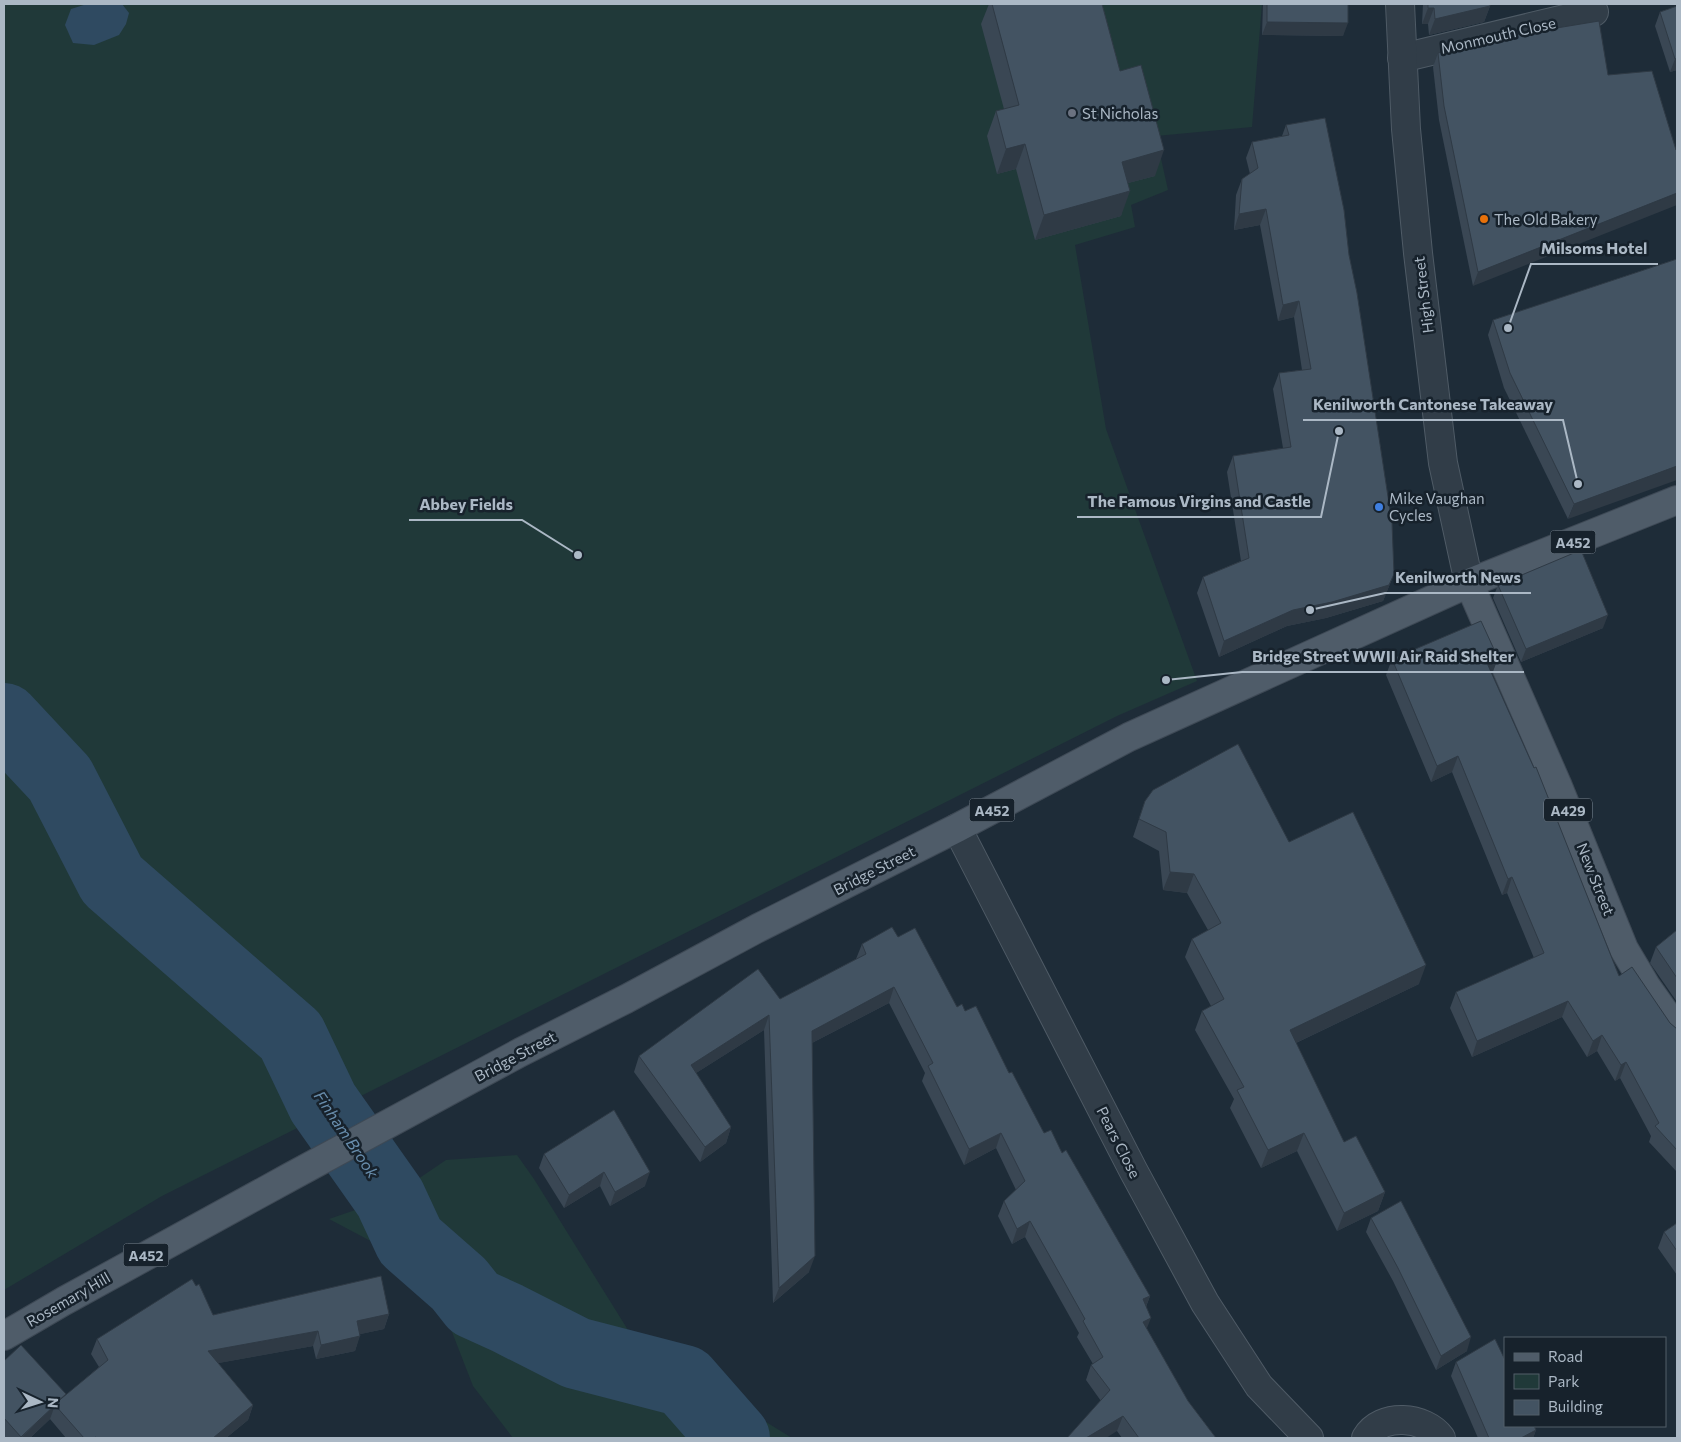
<svg xmlns="http://www.w3.org/2000/svg" width="1681" height="1442" font-family="Commissioner,sans-serif">
	<style>
		.green { fill: #203939 }
		.water { fill: #2f4a61 }
		.lines { fill: none; stroke-linecap: round; stroke-linejoin: round }
		.river { stroke: #2f4a61; stroke-width: 72 }
		.minor-casing { stroke: #4f5b66; stroke-width: 30 }
		.tertiary-casing { stroke: #4f5b66; stroke-width: 30 }
		.primary-casing { stroke: #3e4955; stroke-width: 30 }
		.minor { stroke: #313d48; stroke-width: 28 }
		.tertiary { stroke: #313d48; stroke-width: 28 }
		.primary { stroke: #4f5c69; stroke-width: 28 }
		.wall { fill: #3a4754 }
		.shaded-wall { fill: #2f3a45 }
		.building { fill: #435362; stroke: #2f3a45 }
		.worship-dot { fill: #6b7280; stroke: #17222c; stroke-width: 2 }
		.food-dot { fill: #e8710a; stroke: #17222c; stroke-width: 2 }
		.shop-dot { fill: #3f7fe0; stroke: #17222c; stroke-width: 2 }
		.labels { text-anchor: middle; dominant-baseline: central; stroke-width: 5; stroke-linejoin: round; paint-order: stroke }
		.shield { fill: #17222c; stroke: #7f8b97; stroke-width: 1 }
		.shield-label { font-size: 14px; font-weight: bold; fill: #abb8c5 }
		.street-label { font-size: 15px; fill: #abb8c5; stroke: #17222c }
		.poi-label { font-size: 15px; fill: #abb8c5; stroke: #17222c; text-anchor: start }
		.water-label { font-size: 16px; font-style: italic; fill: #688dac; stroke: #17222c }
		.leader { fill: none; stroke: #abb8c5; stroke-width: 2 }
		.callout-dot { fill: #abb8c5; stroke: #17222c; stroke-width: 2 }
		.callout-label { font-size: 16px; text-anchor: middle; font-weight: bold; fill: #abb8c5; stroke: #17222c; stroke-width: 5; stroke-linejoin: round; paint-order: stroke }
	</style>
	<rect width="100%" height="100%" fill="#1e2c38"/>
	<g class="green">
		<polygon points="4,4 1262,4 1252,127 1156,136 1168,190 1131,205 1135,227 1075,245 1106,429 1197,681 1117,716 162,1196 4,1290"/>
		<polygon points="517,1155 534,1179 628,1330 678,1359 766,1422 792,1438 513,1438 473,1386 445,1314 399,1256 329,1219 390,1198 446,1160"/>
	</g>
	<polygon class="water" points="87,4 122,4 129,13 126,24 119,35 94,45 73,43 65,25 71,9"/>
	<g class="lines">
		<polyline class="river" points="4,719 60,779 112,880 291,1036 323,1103 390,1198 410,1241 459,1284 474,1303 507,1318 576,1353 684,1381 734,1438"/>
		<g class="minor-casing">
			<g id="minor">
				<polyline points="1402,58 1594,12"/>
				<polyline points="957,828 1133,1170 1205,1303 1259,1386 1309,1438"/>
				<path d="M1366 1438C1381 1412 1425 1416 1441 1438"/>
			</g>
		</g>
		<g class="tertiary-casing">
			<polyline id="tertiary" points="1400,4 1406,129 1418,253 1443,463 1469,583"/>
		</g>
		<g class="primary-casing">
			<g id="primary">
				<polyline points="1469,583 1557,784 1624,949 1646,986 1677,1030"/>
				<polyline points="4,1336 64,1301 290,1177 521,1052 626,999 758,928 957,828 1129,737 1469,583 1677,500"/>
			</g>
		</g>
		<use href="#minor" class="minor"/>
		<use href="#tertiary" class="tertiary"/>
		<use href="#primary" class="primary"/>
	</g>
	<g class="wall">
		<polygon points="989,4 1102,4 1120,71 1155,176 1128,183 1121,216 1035,240 1016,169 997,174 987,136 996,111 1004,109 981,24"/>
		<polygon points="1263,4 1348,4 1343,36 1262,35"/>
		<polygon points="1423,4 1490,4 1490,6 1484,22 1429,35 1428,24 1422,24"/>
		<polygon points="1677,6 1677,70 1670,72 1655,26 1660,12"/>
		<polygon points="1599,21 1473,286 1439,120 1433,67 1438,53"/>
		<polygon points="1286,125 1349,255 1394,574 1383,601 1326,618 1287,626 1219,657 1197,593 1203,577 1241,561 1227,472 1233,456 1283,448 1273,389 1279,373 1302,370 1294,317 1278,321 1260,225 1234,230 1236,195 1242,179 1250,174 1246,158 1252,142 1282,136"/>
		<polygon points="1677,259 1568,519 1504,388 1488,335 1493,320"/>
		<polygon points="1498,585 1603,628 1521,662 1493,598"/>
		<polygon points="1498,658 1492,674 1619,976 1670,1023 1677,1029 1677,1172 1649,1142 1651,1136 1620,1078 1615,1081 1597,1051 1587,1057 1562,1017 1472,1057 1450,1008 1456,992 1534,958 1507,893 1502,895 1452,772 1431,782 1386,675 1392,659"/>
		<polygon points="1145,801 1289,842 1419,984 1296,1043 1344,1142 1385,1192 1378,1211 1337,1231 1297,1151 1261,1168 1230,1108 1234,1099 1195,1030 1202,1011 1211,1006 1185,957 1192,939 1208,930 1187,893 1163,890 1159,851 1133,837"/>
		<polygon points="1677,930 1677,1002 1650,963 1656,947"/>
		<polygon points="898,937 957,1007 965,1011 1009,1073 1044,1133 1062,1153 1150,1296 1146,1307 1147,1329 1188,1401 1216,1438 1122,1438 1117,1431 1101,1401 1086,1380 1091,1365 1093,1364 1077,1337 1079,1333 1025,1237 1012,1244 998,1216 1004,1201 1016,1190 996,1148 964,1165 922,1081 925,1073 889,1003 812,1043 809,1272 773,1303 764,1030 696,1073 731,1127 726,1143 700,1162 634,1072 639,1056 780,999 856,959 862,944"/>
		<polygon points="614,1110 645,1186 610,1206 600,1186 564,1208 539,1168 544,1154"/>
		<polygon points="1371,1218 1467,1351 1436,1370 1393,1281 1366,1232"/>
		<polygon points="1677,1223 1677,1275 1658,1248 1664,1232"/>
		<polygon points="196,1286 213,1315 389,1314 384,1329 360,1334 355,1351 316,1359 313,1346 218,1363 253,1405 248,1420 226,1438 66,1438 50,1419 30,1438 4,1438 4,1361 66,1394 65,1396 99,1367 91,1354 97,1339"/>
		<polygon points="1456,1362 1536,1430 1533,1438 1478,1438 1451,1376"/>
	</g>
	<g class="shaded-wall">
		<polygon points="1490,6 1484,22 1429,35 1435,19"/>
		<polygon points="1428,8 1434,8 1428,24 1422,24"/>
		<polygon points="1267,22 1348,23 1343,36 1262,35"/>
		<polygon points="1677,58 1677,70 1670,72 1675,59"/>
		<polygon points="1025,144 1016,169 997,174 1006,149"/>
		<polygon points="1164,150 1155,176 1113,187 1122,162"/>
		<polygon points="1130,191 1121,216 1035,240 1044,215"/>
		<polygon points="1677,193 1677,205 1473,286 1478,272"/>
		<polygon points="1266,209 1260,225 1234,230 1239,214"/>
		<polygon points="1299,301 1294,317 1278,321 1283,305"/>
		<polygon points="1677,466 1677,480 1568,519 1574,504"/>
		<polygon points="1394,574 1383,601 1326,618 1287,626 1219,657 1224,641 1293,610"/>
		<polygon points="1608,615 1603,628 1521,662 1526,649"/>
		<polygon points="1498,658 1492,674 1487,663"/>
		<polygon points="1458,756 1452,772 1431,782 1437,766"/>
		<polygon points="1170,872 1194,874 1187,893 1163,890"/>
		<polygon points="1512,877 1507,893 1502,895 1508,879"/>
		<polygon points="1426,965 1419,984 1283,1049 1290,1030"/>
		<polygon points="894,987 889,1003 806,1046 812,1031"/>
		<polygon points="1568,1001 1562,1017 1472,1057 1477,1041"/>
		<polygon points="769,1015 764,1030 685,1080 691,1065"/>
		<polygon points="1602,1035 1597,1051 1587,1057 1593,1041"/>
		<polygon points="1626,1062 1620,1078 1615,1081 1621,1065"/>
		<polygon points="731,1127 726,1143 700,1162 705,1147"/>
		<polygon points="1001,1133 996,1148 964,1165 969,1149"/>
		<polygon points="1304,1133 1297,1151 1261,1168 1268,1150"/>
		<polygon points="604,1172 600,1186 564,1208 569,1195"/>
		<polygon points="650,1172 645,1186 610,1206 615,1192"/>
		<polygon points="1385,1192 1378,1211 1337,1231 1344,1213"/>
		<polygon points="1030,1221 1025,1237 1012,1244 1017,1229"/>
		<polygon points="815,1256 809,1272 773,1303 779,1288"/>
		<polygon points="1150,1296 1144,1311 1143,1299"/>
		<polygon points="389,1314 384,1329 352,1336 357,1321"/>
		<polygon points="1151,1318 1145,1333 1143,1322"/>
		<polygon points="318,1331 313,1346 203,1366 208,1351"/>
		<polygon points="360,1336 355,1351 316,1359 321,1345"/>
		<polygon points="1471,1337 1467,1351 1436,1370 1441,1356"/>
		<polygon points="55,1405 50,1419 30,1438 21,1438"/>
		<polygon points="253,1405 248,1420 226,1438 213,1438"/>
		<polygon points="1123,1416 1117,1431 1106,1438 1086,1438"/>
		<polygon points="1536,1430 1533,1438 1521,1438"/>
	</g>
	<g class="building">
		<polygon points="992,4 1102,4 1120,71 1141,65 1164,150 1122,162 1130,191 1044,215 1025,144 1006,149 996,111 1019,105"/>
		<polygon points="1267,4 1348,4 1348,23 1267,22"/>
		<polygon points="1428,4 1490,4 1490,6 1435,19 1434,8 1428,8"/>
		<polygon points="1677,6 1677,58 1675,59 1660,12"/>
		<polygon points="1599,21 1608,75 1652,71 1676,150 1677,150 1677,193 1478,272 1444,106 1438,53 1502,37"/>
		<polygon points="1325,118 1344,210 1349,255 1357,293 1392,523 1394,574 1389,585 1332,602 1293,610 1224,641 1203,577 1249,558 1233,456 1291,447 1279,373 1311,369 1299,301 1283,305 1266,209 1239,214 1242,179 1258,168 1252,142 1289,135 1286,125"/>
		<polygon points="1677,259 1677,466 1574,504 1510,373 1493,320"/>
		<polygon points="1581,550 1608,615 1526,649 1498,585"/>
		<polygon points="1481,621 1498,658 1487,663 1534,768 1536,767 1619,976 1632,967 1670,1023 1677,1029 1677,1150 1655,1126 1659,1123 1626,1062 1621,1065 1602,1035 1593,1041 1568,1001 1477,1041 1456,992 1544,953 1512,877 1508,879 1458,756 1437,766 1392,659"/>
		<polygon points="1238,744 1289,842 1353,812 1426,965 1290,1030 1344,1142 1356,1136 1385,1192 1344,1213 1304,1133 1268,1150 1237,1090 1244,1087 1202,1011 1224,999 1192,939 1221,923 1194,874 1170,872 1166,832 1139,819 1145,801 1153,790"/>
		<polygon points="892,927 898,937 915,928 957,1007 962,1004 965,1011 976,1006 1009,1073 1012,1072 1044,1133 1051,1130 1062,1153 1066,1150 1150,1296 1143,1299 1151,1318 1143,1322 1188,1401 1216,1438 1139,1438 1123,1416 1086,1438 1067,1438 1110,1390 1091,1365 1103,1357 1083,1321 1085,1319 1030,1221 1017,1229 1004,1201 1025,1181 1001,1133 969,1149 928,1066 933,1063 894,987 812,1031 815,1256 779,1288 769,1015 691,1065 731,1127 705,1147 639,1056 758,969 780,999 866,954 862,944"/>
		<polygon points="1677,930 1677,978 1656,947"/>
		<polygon points="614,1110 650,1172 615,1192 604,1172 569,1195 544,1154"/>
		<polygon points="1401,1201 1471,1337 1441,1356 1398,1268 1371,1218"/>
		<polygon points="1677,1223 1677,1251 1664,1232"/>
		<polygon points="381,1276 389,1314 357,1321 360,1336 321,1345 318,1331 208,1351 253,1405 213,1438 97,1438 96,1437 94,1438 84,1438 55,1405 21,1437 4,1418 4,1361 21,1345 66,1394 56,1403 108,1360 97,1339 192,1279 196,1286 199,1284 213,1315"/>
		<polygon points="1495,1339 1505,1360 1505,1426 1534,1426 1536,1430 1521,1438 1489,1438 1456,1362"/>
	</g>
	<circle class="worship-dot" cx="1072" cy="113" r="5"/>
	<circle class="food-dot" cx="1484" cy="219" r="5"/>
	<circle class="shop-dot" cx="1379" cy="507" r="5"/>
	<g class="labels">
		<g class="shield">
			<rect x="1550.5" y="530.5" width="45" height="23" rx="4"/>
			<rect x="969.5" y="798.5" width="45" height="23" rx="4"/>
			<rect x="1544" y="798.5" width="48" height="23" rx="4"/>
			<rect x="123.5" y="1243.5" width="45" height="23" rx="4"/>
		</g>
		<g class="shield-label">
			<text x="1573" y="542">A452</text>
			<text x="992" y="810">A452</text>
			<text x="1568" y="810">A429</text>
			<text x="146" y="1255">A452</text>
		</g>
		<g class="street-label">
			<text transform="translate(1498 35) rotate(-13)">Monmouth Close</text>
			<text transform="translate(1423 295) rotate(-97)">High Street</text>
			<text transform="translate(874 870) rotate(-27)">Bridge Street</text>
			<text transform="translate(1596 879) rotate(68)">New Street</text>
			<text transform="translate(515 1056) rotate(-28)">Bridge Street</text>
			<text transform="translate(1119 1142) rotate(63)">Pears Close</text>
			<text transform="translate(68 1299) rotate(-30)">Rosemary Hill</text>
		</g>
		<g class="poi-label">
			<text x="1082" y="113">St Nicholas</text>
			<text x="1494" y="219">The Old Bakery</text>
			<text x="1389" y="498">Mike Vaughan<tspan x="1389" dy="17">Cycles</tspan></text>
		</g>
		<g class="water-label">
			<text transform="translate(347 1134) rotate(56)">Finham Brook</text>
		</g>
	</g>
	<path class="leader" d="M1508 328L1531 264H1658M1578 484L1563 420H1303M1339 431L1321 517H1077M578 555L522 520H409M1310 610L1385 593H1531M1166 680L1242 672H1524"/>
	<g class="callout-dot">
		<circle cx="1508" cy="328" r="5"/>
		<circle cx="1578" cy="484" r="5"/>
		<circle cx="1339" cy="431" r="5"/>
		<circle cx="578" cy="555" r="5"/>
		<circle cx="1310" cy="610" r="5"/>
		<circle cx="1166" cy="680" r="5"/>
	</g>
	<g class="callout-label">
		<text x="1594" y="254">Milsoms Hotel</text>
		<text x="1433" y="410">Kenilworth Cantonese Takeaway</text>
		<text x="1199" y="507">The Famous Virgins and Castle</text>
		<text x="466" y="510">Abbey Fields</text>
		<text x="1458" y="583">Kenilworth News</text>
		<text x="1383" y="662">Bridge Street WWII Air Raid Shelter</text>
	</g>
	<rect width="1681" height="1442" fill="none" stroke="#abb8c5" stroke-width="10"/>
	<rect x="1504" y="1337" width="162" height="90" fill="#17222c" stroke="#525e69"/>
	<rect x="1514" y="1353" width="25" height="8" fill="#4f5c69" stroke="#525e69"/>
	<text x="1548" y="1362" font-size="15" fill="#abb8c5">Road</text>
	<rect x="1514" y="1374" width="25" height="15" fill="#203939" stroke="#525e69"/>
	<text x="1548" y="1387" font-size="15" fill="#abb8c5">Park</text>
	<rect x="1514" y="1400" width="25" height="15" fill="#435362" stroke="#525e69"/>
	<text x="1548" y="1412" font-size="15" fill="#abb8c5">Building</text>
	<g transform="translate(40 1402) rotate(94)" stroke="#17222c" stroke-width="4" paint-order="stroke">
	<path d="M0-4L9 19L0 12L-9 19Z" fill="#abb8c5"/>
	<text y="-8" font-size="14" font-weight="bold" text-anchor="middle" fill="#abb8c5">N</text>
	</g>
</svg>
